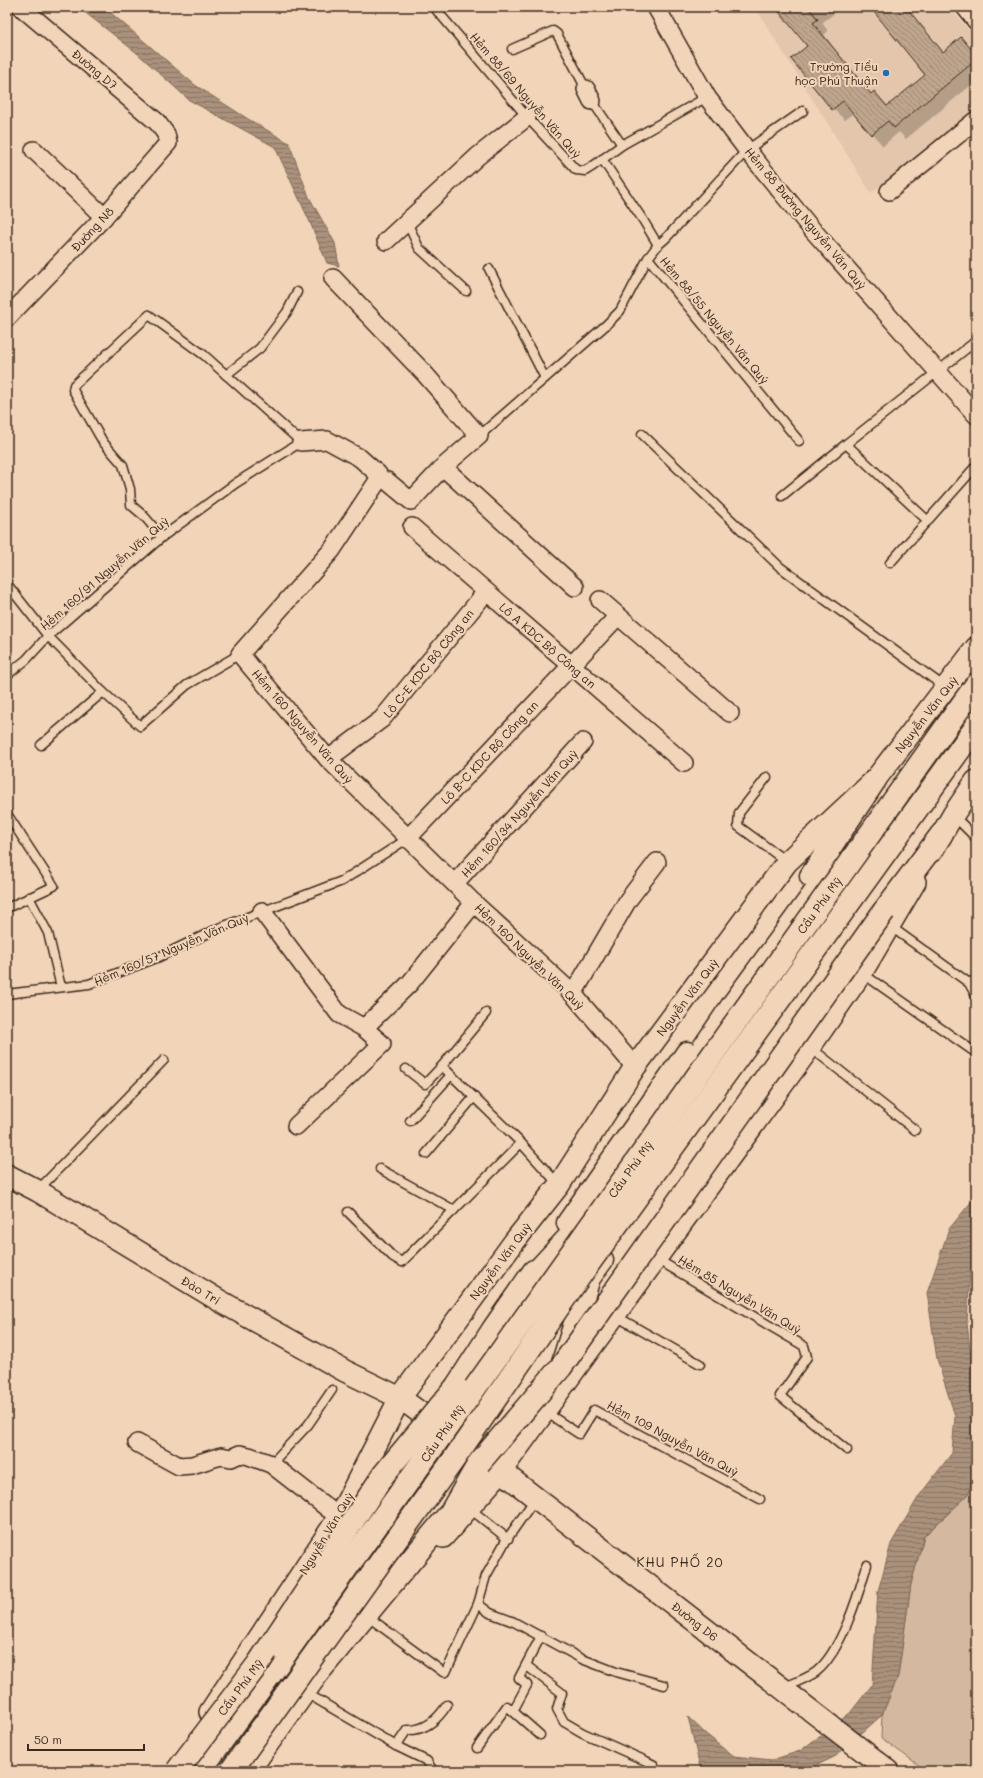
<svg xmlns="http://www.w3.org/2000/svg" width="983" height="1778" font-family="Mali,sans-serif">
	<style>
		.built { fill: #e3c6ab }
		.green { fill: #d4b89f; stroke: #88715e }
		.water { fill: url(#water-rules); stroke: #7d6856 }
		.shadow { fill: #0003 }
		.building { fill: url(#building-back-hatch); stroke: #3b2a1e }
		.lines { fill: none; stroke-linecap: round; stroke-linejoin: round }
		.service-casing { stroke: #3b2a1e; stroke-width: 11 }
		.minor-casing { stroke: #3b2a1e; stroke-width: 20 }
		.tertiary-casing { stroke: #3b2a1e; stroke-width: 24 }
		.primary-casing { stroke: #3b2a1e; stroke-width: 25 }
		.trunk-casing { stroke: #3b2a1e; stroke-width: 25 }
		.service { stroke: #f2d4b8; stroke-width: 8 }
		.minor { stroke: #f2d4b8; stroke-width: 17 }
		.tertiary { stroke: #f2d4b8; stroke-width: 21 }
		.primary { stroke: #f2d4b8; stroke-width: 22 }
		.trunk { stroke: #f2d4b8; stroke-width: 22 }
		.primary-bridge-casing { stroke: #3b2a1e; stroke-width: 25; stroke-linecap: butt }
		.trunk-bridge-casing { stroke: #3b2a1e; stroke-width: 25; stroke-linecap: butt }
		.primary-bridge { stroke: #f2d4b8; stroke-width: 22 }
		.trunk-bridge { stroke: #f2d4b8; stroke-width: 22 }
		.poi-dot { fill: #1f6fb2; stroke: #f2d4b8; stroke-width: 1.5 }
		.labels { text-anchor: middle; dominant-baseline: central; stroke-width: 4; stroke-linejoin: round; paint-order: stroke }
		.poi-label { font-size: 12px; fill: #3b2a1e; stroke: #f2d4b8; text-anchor: end }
		.street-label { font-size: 12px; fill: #3b2a1e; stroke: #f2d4b8 }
		.neighbourhood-label { font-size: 13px; letter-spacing: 1px; fill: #3b2a1e; stroke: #f2d4b8 }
	</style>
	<defs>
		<pattern id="water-rules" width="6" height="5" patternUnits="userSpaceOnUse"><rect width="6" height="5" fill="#a9917c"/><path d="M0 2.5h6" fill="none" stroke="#8b7765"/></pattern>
		<pattern id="building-back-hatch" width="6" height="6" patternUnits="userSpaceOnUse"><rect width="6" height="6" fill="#bfa58d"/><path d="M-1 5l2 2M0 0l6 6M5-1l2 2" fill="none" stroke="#9c8773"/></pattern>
	</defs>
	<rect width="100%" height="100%" fill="#f2d4b8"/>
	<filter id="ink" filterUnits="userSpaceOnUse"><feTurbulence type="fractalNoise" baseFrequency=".025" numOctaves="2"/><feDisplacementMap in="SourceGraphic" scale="8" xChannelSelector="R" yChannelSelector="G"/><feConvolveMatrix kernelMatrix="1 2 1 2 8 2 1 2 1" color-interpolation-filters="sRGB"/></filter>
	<g filter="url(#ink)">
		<polygon class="built" points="755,7 949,7 976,38 976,107 871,193"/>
		<polygon class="green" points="976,1466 976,1771 927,1771 881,1738 882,1715 898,1676 911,1584 924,1536 968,1495"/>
		<g class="water">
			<polygon points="78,7 104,7 195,85 248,119 289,143 309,197 335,243 339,266 327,263 309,220 275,147 189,100 137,53"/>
			<polygon points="976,1196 976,1260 970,1269 967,1323 976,1404 976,1466 968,1495 924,1536 911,1584 898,1676 882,1715 836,1756 805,1771 699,1771 700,1767 688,1717 707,1735 734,1756 772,1760 800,1751 850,1713 872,1685 878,1591 891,1544 919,1496 952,1453 955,1416 937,1359 927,1293 949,1229"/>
		</g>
		<polygon class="shadow" points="785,7 842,7 822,23 828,31 824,35 872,95 874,92 888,107 927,75 871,7 906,7 944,53 961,39 976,54 976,81 906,139 899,132 883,146 854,113 845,120 833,109 809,46"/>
		<polygon class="building" points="775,7 808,7 818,19 813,23 871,94 874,91 887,106 925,75 870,7 906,7 943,52 961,37 976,55 976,60 894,128 888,121 871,135 843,101 832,110 791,59 807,46"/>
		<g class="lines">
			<g class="service-casing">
				<g id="service">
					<polyline points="434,7 527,117 576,170 585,171 593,166 622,145 707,97"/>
					<polyline points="438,12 445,7"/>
					<polyline points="512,49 553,31 557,34 586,89"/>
					<polyline points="592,101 622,145"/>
					<polyline points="602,159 643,220 658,245"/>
					<polyline points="407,222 419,248 466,291"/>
					<polyline points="648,258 658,245 666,238 747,150 803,111"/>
					<polyline points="489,269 545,378"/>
					<polyline points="226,375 260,348 287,312 297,292"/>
					<polyline points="642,434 780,567 946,688"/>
					<polyline points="479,436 606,325 620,311 648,258 799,441"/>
					<polyline points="846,444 976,341"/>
					<polyline points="782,496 846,444 928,521"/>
					<polyline points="890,563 976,466"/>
					<polyline points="7,584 48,636 103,692"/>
					<polyline points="7,675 26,660 48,636 162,537 236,483 301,442 204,355 149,315 74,385 73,390 103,442 123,465 130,489 131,505 144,516 162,537"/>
					<polyline points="41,745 103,692 140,726 187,685 240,654"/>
					<polyline points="767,777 739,813 738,826 787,862"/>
					<polyline points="7,814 54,886 7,908"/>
					<polyline points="954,816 976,838"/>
					<polyline points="29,897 48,933 61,987"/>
					<polyline points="890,926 969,983 976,979"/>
					<polyline points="862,973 976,1053"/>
					<polyline points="969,983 976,996"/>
					<polyline points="7,994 89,984 159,957 219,928 342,881 407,839"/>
					<polyline points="486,1013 442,1066 521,1143 558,1184"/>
					<polyline points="810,1047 915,1130"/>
					<polyline points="406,1069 425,1084 442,1066"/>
					<polyline points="410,1121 451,1075"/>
					<polyline points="426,1154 474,1097"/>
					<polyline points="380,1169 454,1210"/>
					<polyline points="38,1190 164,1060"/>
					<polyline points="348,1212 393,1257 402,1262 521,1143"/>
					<polyline points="655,1258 804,1346 807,1357 780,1396 847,1450"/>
					<polyline points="614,1315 700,1364"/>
					<polyline points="544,1411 579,1434 594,1410 760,1499"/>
					<polyline points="271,1464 308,1425 332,1390"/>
					<polyline points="469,1508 508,1539"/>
					<polyline points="478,1604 490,1613 514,1622 582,1659 616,1672 664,1685"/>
					<polyline points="371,1619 443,1672 446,1672 478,1604 486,1576 505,1542 535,1499"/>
					<polyline points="527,1666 562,1693 557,1709 564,1722 583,1733 646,1761 654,1765 652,1771"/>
					<path d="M783 1688C793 1683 806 1679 816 1672 841 1652 858 1596 867 1565"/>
					<polyline points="313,1697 396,1746 427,1761 433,1771"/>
					<polyline points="513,1711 527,1685 519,1678 541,1636"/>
					<path d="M396 1746 407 1730C426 1731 438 1719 447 1705"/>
					<polyline points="477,1748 507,1706 540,1735"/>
				</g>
			</g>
			<g class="minor-casing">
				<g id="minor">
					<polyline points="656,7 707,97 747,150 810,227 976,415"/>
					<polyline points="965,7 976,21"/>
					<polyline points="586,89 592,101"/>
					<polyline points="34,150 104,217"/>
					<polyline points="889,191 976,120"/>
					<polyline points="386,241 478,156 527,117"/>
					<polyline points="333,278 424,373 479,436 443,467 411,501 387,481 379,479 332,550 240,654 328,759 474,903 573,994 635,1067"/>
					<polyline points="7,318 104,217 168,143 166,134 157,122 21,7"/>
					<polyline points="301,442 327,440 360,458 378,474 379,479"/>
					<polyline points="443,467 575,587"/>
					<polyline points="412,527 684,763"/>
					<polyline points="600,600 730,713"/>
					<polyline points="328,759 382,719 486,592"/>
					<polyline points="407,839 618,616"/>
					<polyline points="455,883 583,742"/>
					<polyline points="262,911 339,1014 364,1028 382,1044 296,1126"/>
					<polyline points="573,994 628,900 657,862"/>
					<polyline points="364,1028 410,983 474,903"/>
					<polyline points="137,1443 179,1466 192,1465 221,1456 231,1458 240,1454 249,1456 271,1464 339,1517"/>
				</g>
			</g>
			<g class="tertiary-casing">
				<g id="tertiary">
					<polyline points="932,851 953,815 976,781"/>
					<polyline points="7,1175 38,1191 220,1301 345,1371 400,1398 501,1471 889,1771"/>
					<polyline points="443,1537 501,1471 810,1047 862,972 915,882"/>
					<polyline points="210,1712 339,1517 400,1398 514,1242 559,1185 635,1067 787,862 875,780 976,648"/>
				</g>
			</g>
			<g class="primary-casing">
				<g id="primary">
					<polyline points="811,876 875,780"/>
					<polyline points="884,911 941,835"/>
					<polyline points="685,1075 734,1003 835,865"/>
					<polyline points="568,1223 687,1053"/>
					<polyline points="527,1282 570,1236 586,1214"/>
					<polyline points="563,1362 589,1278 602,1260"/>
					<polyline points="456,1387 494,1328 534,1271"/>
					<polyline points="248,1771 317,1674 451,1512 479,1463"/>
				</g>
			</g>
			<g class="trunk-casing">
				<polyline id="trunk" points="200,1771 286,1653"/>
			</g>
			<use href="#service" class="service"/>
			<use href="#minor" class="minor"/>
			<use href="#tertiary" class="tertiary"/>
			<use href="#primary" class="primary"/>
			<use href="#trunk" class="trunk"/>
			<g class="primary-bridge-casing">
				<g id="primary-bridge">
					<polyline points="479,1463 561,1367 884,911"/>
					<polyline points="177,1771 258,1664 384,1474 456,1387"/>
				</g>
			</g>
			<g class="trunk-bridge-casing">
				<g id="trunk-bridge">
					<polyline points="286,1653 976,685"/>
					<polyline points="231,1771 454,1459 582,1273 976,727"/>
				</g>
			</g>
			<use href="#primary-bridge" class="primary-bridge"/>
			<use href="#trunk-bridge" class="trunk-bridge"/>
		</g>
	</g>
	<circle class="poi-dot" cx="886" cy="73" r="4"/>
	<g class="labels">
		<g class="poi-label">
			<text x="878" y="66">Trường Tiểu<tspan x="878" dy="14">học Phú Thuận</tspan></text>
		</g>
		<g class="street-label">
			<text transform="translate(95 69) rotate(40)">Đường D7</text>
			<text transform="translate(526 95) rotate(49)">Hẻm 88/69 Nguyễn Văn Quỳ</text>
			<text transform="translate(806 218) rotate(50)">Hẻm 88 Đường Nguyễn Văn Quỳ</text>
			<text transform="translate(92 229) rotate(-47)">Đường N8</text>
			<text transform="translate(715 320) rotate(50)">Hẻm 88/55 Nguyễn Văn Quý</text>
			<text transform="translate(104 573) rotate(-41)">Hẻm 160/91 Nguyễn Văn Quỳ</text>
			<text transform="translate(548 645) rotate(41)">Lô A KDC Bộ Công an</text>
			<text transform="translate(428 663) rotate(-51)">Lô C-E KDC Bộ Công an</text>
			<text transform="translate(926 714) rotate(-52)">Nguyễn Văn Quỳ</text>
			<text transform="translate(303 726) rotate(49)">Hẻm 160 Nguyễn Văn Quỳ</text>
			<text transform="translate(489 752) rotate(-47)">Lô B-C KDC Bộ Công an</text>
			<text transform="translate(519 813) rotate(-48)">Hẻm 160/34 Nguyễn Văn Quỳ</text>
			<text transform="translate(819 905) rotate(-54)">Cầu Phú Mỹ</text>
			<text transform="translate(171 949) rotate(-23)">Hẻm 160/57 Nguyễn Văn Quỳ</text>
			<text transform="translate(530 956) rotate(44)">Hẻm 160 Nguyễn Văn Quỳ</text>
			<text transform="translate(687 997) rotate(-53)">Nguyễn Văn Quỳ</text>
			<text transform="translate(630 1169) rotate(-54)">Cầu Phú Mỹ</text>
			<text transform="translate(500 1261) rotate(-53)">Nguyễn Văn Quỳ</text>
			<text transform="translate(201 1290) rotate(31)">Đào Trí</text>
			<text transform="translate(740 1294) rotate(31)">Hẻm 85 Nguyễn Văn Quỳ</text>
			<text transform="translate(442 1433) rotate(-55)">Cầu Phú Mỹ</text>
			<text transform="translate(673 1438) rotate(28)">Hẻm 109 Nguyễn Văn Quỳ</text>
			<text transform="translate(326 1533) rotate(-59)">Nguyễn Văn Quỳ</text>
			<text transform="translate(695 1621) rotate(38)">Đường D6</text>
			<text transform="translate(240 1687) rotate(-53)">Cầu Phú Mỹ</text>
		</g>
		<g class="neighbourhood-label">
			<text x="680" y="1561">KHU PHỐ 20</text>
		</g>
	</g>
	<rect width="983" height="1778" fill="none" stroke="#f2d4b8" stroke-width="24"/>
	<rect x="12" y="12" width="959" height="1754" fill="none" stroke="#3b2a1e" stroke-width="1.5" filter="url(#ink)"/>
	<path d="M28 1744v6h116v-6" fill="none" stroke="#3b2a1e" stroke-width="2"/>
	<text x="34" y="1744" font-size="12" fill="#3b2a1e" stroke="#f2d4b8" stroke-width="3" paint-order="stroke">50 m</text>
</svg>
